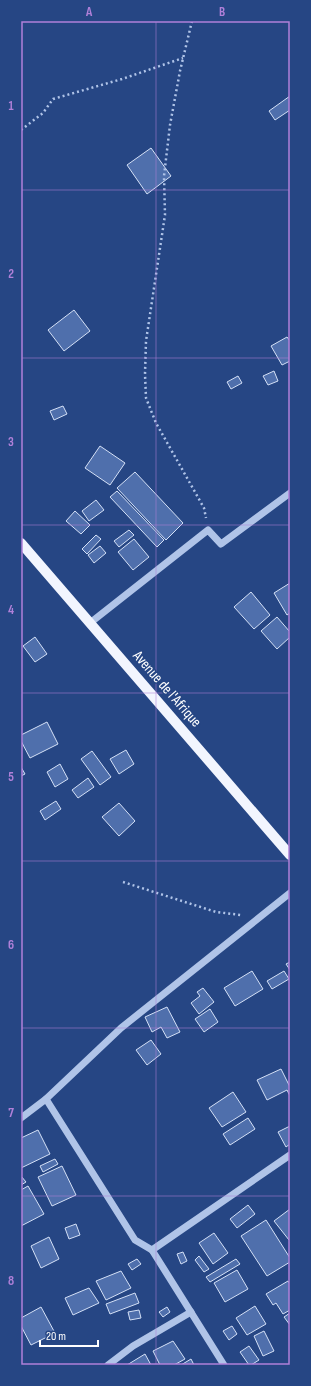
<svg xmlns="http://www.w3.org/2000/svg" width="311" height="1386" font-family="'Sofia Sans Condensed',sans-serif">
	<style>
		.building { fill: #4f6fac; stroke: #d4e0f6 }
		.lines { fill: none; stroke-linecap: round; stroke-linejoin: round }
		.path { stroke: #b0c4e8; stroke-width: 2.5; stroke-dasharray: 2 3; stroke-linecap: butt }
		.minor { stroke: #b0c4e8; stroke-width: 7 }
		.major { stroke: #f2f5fe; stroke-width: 10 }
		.grid { fill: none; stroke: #b080d9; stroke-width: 1; stroke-opacity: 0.55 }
		.labels { text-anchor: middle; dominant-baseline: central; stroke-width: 3; stroke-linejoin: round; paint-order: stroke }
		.street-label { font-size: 15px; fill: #fff; stroke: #264684 }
		.neatline { fill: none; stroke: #b080d9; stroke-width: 1.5 }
		.grid-label { font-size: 13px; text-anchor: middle; font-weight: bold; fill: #b080d9 }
	</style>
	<rect width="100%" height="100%" fill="#264684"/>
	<g class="building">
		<polygon points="290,96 290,110 275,120 269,111"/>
		<polygon points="151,148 171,176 147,194 127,165"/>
		<polygon points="74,310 90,331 64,351 48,330"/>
		<polygon points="287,337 290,341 290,361 282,365 271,346"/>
		<polygon points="274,371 278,381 268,385 263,376"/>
		<polygon points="238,376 242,383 231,389 227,382"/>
		<polygon points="63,406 67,414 54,420 50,411"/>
		<polygon points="100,446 125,463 110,485 85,468"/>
		<polygon points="135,472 183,523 166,540 117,488"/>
		<polygon points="117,491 164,540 157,547 110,497"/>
		<polygon points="96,500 104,510 89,521 82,511"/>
		<polygon points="75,511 90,525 81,534 66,521"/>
		<polygon points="129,530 134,535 119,547 114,541"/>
		<polygon points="96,535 101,539 87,554 82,549"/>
		<polygon points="134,539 149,557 133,570 118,552"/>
		<polygon points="100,546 106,553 94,563 88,555"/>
		<polygon points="290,583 290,613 287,615 274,593"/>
		<polygon points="251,592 270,615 254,629 234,607"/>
		<polygon points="277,617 290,632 290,637 277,649 261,631"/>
		<polygon points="35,637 47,654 35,662 23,646"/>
		<polygon points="47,722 58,744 30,758 21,741 21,735"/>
		<polygon points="126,750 134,764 119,774 110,759"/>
		<polygon points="92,751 111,777 100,785 81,759"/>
		<polygon points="60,764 68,779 55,787 47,772"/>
		<polygon points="21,767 25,774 21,776"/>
		<polygon points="88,778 94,787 78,798 72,790"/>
		<polygon points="56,801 61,809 45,820 40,811"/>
		<polygon points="119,803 135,821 119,836 102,817"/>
		<polygon points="290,962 290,970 286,964"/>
		<polygon points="252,971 263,989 235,1006 224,988"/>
		<polygon points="284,971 289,979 272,989 267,981"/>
		<polygon points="203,988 214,1002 199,1014 191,1003 200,996 197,992"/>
		<polygon points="167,1007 180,1032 167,1038 161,1027 152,1032 145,1017"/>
		<polygon points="210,1009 218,1022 204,1032 195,1019"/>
		<polygon points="151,1040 161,1054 147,1065 136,1050"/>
		<polygon points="281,1069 290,1087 290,1096 287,1090 267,1100 257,1080"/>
		<polygon points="233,1092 246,1112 222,1127 209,1108"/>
		<polygon points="248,1118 255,1129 230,1145 223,1134"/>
		<polygon points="290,1126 290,1144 286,1147 278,1132"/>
		<polygon points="38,1130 50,1154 21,1168 21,1138"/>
		<polygon points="55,1159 58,1164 43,1172 40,1166"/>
		<polygon points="62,1166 76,1195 52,1206 38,1177"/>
		<polygon points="21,1176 26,1182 21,1185"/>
		<polygon points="28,1186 44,1214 21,1226 21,1190"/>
		<polygon points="248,1205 255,1214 237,1228 230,1219"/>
		<polygon points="290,1209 290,1239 289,1240 274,1221"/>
		<polygon points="266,1220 290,1258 290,1262 267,1276 241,1236"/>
		<polygon points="76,1224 80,1235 69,1239 65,1228"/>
		<polygon points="214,1233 228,1253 213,1264 199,1243"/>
		<polygon points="49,1237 59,1259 41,1268 31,1246"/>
		<polygon points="183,1252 187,1261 181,1264 177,1254"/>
		<polygon points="199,1256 209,1269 204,1272 195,1260"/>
		<polygon points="137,1259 141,1264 132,1270 128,1264"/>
		<polygon points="236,1259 240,1264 210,1282 206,1277"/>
		<polygon points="237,1270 248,1289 225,1302 214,1283"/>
		<polygon points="121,1271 131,1288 106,1300 96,1281"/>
		<polygon points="288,1281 290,1284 290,1310 283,1314 276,1303 273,1305 266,1294"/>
		<polygon points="89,1288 99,1303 73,1315 65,1298"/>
		<polygon points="135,1293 139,1303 110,1314 106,1304"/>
		<polygon points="255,1306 266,1324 247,1335 236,1318"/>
		<polygon points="41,1307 55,1333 31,1345 21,1326 21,1318"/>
		<polygon points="167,1307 170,1312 163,1317 159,1312"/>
		<polygon points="139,1310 141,1318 130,1320 128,1312"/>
		<polygon points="290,1313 290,1325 284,1317"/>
		<polygon points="232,1326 237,1334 229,1340 223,1331"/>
		<polygon points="264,1331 274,1351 263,1356 254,1336"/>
		<polygon points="173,1341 185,1359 174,1365 160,1365 153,1351"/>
		<polygon points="249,1346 259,1360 251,1365 249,1365 240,1352"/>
		<polygon points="145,1354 151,1365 127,1365"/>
		<polygon points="191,1359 194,1365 181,1365"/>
	</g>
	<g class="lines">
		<g class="path">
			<polyline points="192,21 180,71 170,125 164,176 165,215 146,341 145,374 146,398 156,423 204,508 206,518"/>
			<polyline points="21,130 43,113 53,99 122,79 183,58"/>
			<polyline points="123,882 216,912 241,915"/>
		</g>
		<g class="minor">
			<polyline points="90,623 208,530 221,544 290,493"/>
			<polyline points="46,1099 135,1240 152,1250 224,1365"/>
			<polyline points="21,1118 46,1099 121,1028 290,893"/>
			<polyline points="152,1250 290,1155"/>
			<polyline points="108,1365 133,1346 191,1312"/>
		</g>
		<polyline class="major" points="21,543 290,855"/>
	</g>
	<path class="grid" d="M156 21V1365M21 190H290M21 358H290M21 525H290M21 693H290M21 861H290M21 1028H290M21 1196H290"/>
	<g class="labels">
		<g class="street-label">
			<text transform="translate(167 689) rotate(49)">Avenue de l'Afrique</text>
		</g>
	</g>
	<rect width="311" height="1386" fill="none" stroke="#264684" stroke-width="44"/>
	<path d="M40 1340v6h58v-6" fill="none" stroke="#ffffff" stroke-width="2"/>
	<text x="46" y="1340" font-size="12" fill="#ffffff" stroke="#264684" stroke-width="3" paint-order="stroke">20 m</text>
	<rect x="22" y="22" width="267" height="1342" class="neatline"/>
	<g class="grid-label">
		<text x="89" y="16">A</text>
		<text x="222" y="16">B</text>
		<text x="11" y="110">1</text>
		<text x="11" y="278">2</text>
		<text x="11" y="446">3</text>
		<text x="11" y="614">4</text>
		<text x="11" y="781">5</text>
		<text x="11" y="949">6</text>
		<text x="11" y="1117">7</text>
		<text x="11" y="1285">8</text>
	</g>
</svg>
